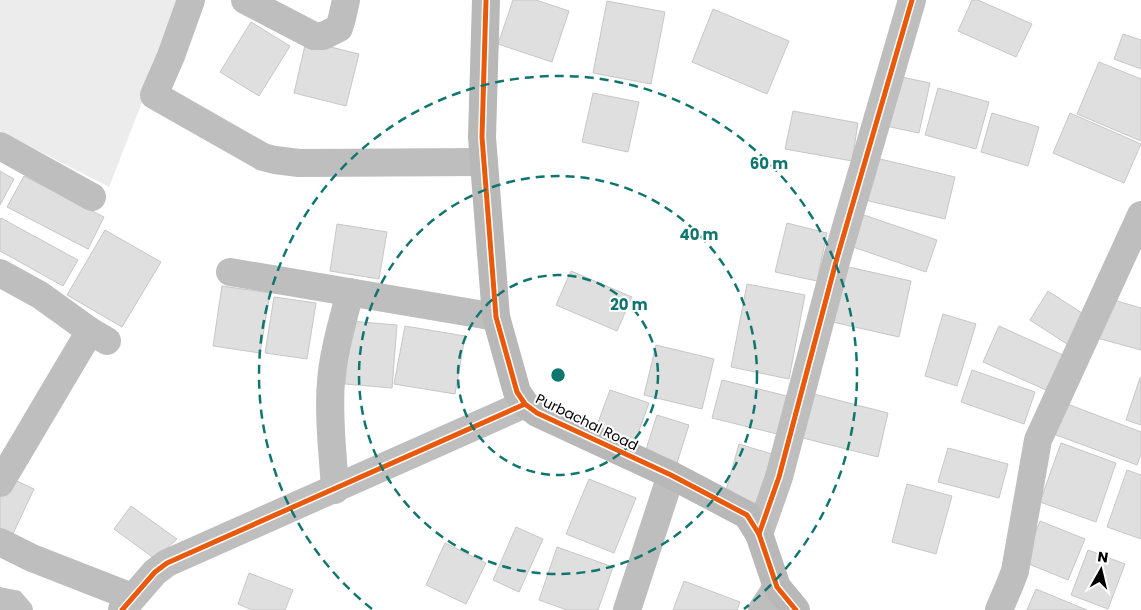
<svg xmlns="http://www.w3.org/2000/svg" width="1141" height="610" font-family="Poppins,sans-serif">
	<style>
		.green { fill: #ececec }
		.water { fill: #bfbfbf }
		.building { fill: #dfdfdf; stroke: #c7c7c7 }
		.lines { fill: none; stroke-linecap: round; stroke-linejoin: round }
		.street { stroke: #bebebe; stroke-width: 28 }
		.secondary { stroke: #b8b8b8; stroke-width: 28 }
		.cycleway-casing { stroke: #fff; stroke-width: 8 }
		.cycleway { stroke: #e8590c; stroke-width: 5 }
		.ring { fill: none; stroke: #0f766e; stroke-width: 2.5; stroke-dasharray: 9 6 }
		.labels { text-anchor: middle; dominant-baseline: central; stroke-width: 4; stroke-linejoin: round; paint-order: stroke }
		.street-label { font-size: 14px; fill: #000; stroke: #fff }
		.centre { fill: #0f766e; stroke: #fff; stroke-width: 2.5 }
		.ring-label { font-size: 15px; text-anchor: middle; font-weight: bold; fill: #0f766e; stroke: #fff; stroke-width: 4; stroke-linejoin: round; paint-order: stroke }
	</style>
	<rect width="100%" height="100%" fill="#fff"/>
	<polygon class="green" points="0,0 182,0 109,187 0,131"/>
	<polygon class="water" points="0,587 20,591 32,605 33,610 0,610"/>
	<g class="building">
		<polygon points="513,0 536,0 569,11 552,62 498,44"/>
		<polygon points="972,0 978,0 1032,24 1016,57 958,31"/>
		<polygon points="607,1 665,12 651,84 593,73"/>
		<polygon points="713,9 789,41 767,94 692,62"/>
		<polygon points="251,22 290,46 259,96 220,72"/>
		<polygon points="1123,34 1141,40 1141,69 1114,59"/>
		<polygon points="306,41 359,54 346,106 294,93"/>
		<polygon points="1099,62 1141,79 1141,141 1077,114"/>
		<polygon points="892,75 930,83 919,133 881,125"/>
		<polygon points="938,88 989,102 976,149 925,135"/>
		<polygon points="593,93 639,102 628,152 582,142"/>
		<polygon points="793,111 858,123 852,161 785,149"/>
		<polygon points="992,113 1039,127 1028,166 981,152"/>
		<polygon points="1070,113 1141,144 1124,183 1053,153"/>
		<polygon points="876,158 955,177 945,219 865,200"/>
		<polygon points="0,171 14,179 0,205"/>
		<polygon points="24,176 104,217 88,249 7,207"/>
		<polygon points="861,214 937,240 926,272 850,246"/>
		<polygon points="1,218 78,260 63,286 0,251 0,220"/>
		<polygon points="787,223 827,233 817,281 775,272"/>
		<polygon points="337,224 387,232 379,279 330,271"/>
		<polygon points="105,230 161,262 122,327 67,295"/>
		<polygon points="840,265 911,281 899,337 828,321"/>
		<polygon points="571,271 632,297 617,331 556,305"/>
		<polygon points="747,284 805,295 789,379 731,367"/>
		<polygon points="222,286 270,293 260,353 213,346"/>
		<polygon points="1048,291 1088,317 1070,346 1030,320"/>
		<polygon points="274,297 316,303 307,359 265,353"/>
		<polygon points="1107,298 1141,308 1141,350 1097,338"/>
		<polygon points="943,314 976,324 957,386 925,376"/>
		<polygon points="350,321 397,325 392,388 345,384"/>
		<polygon points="405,326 465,336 455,394 394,384"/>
		<polygon points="999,326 1063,355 1046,390 983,362"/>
		<polygon points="656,345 714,359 702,409 644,395"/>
		<polygon points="972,370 1035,392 1024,424 961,402"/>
		<polygon points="1140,378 1141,378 1141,425 1126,420"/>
		<polygon points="722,380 787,396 777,434 712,418"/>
		<polygon points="610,390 649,403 632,450 593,436"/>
		<polygon points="810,393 888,413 878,457 799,437"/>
		<polygon points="1062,402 1141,432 1141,454 1137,465 1051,433"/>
		<polygon points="657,415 689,425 675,469 643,459"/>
		<polygon points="1061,443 1116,463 1096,522 1040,502"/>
		<polygon points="739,444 775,455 761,505 725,494"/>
		<polygon points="948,448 1008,464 999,498 938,482"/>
		<polygon points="1127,470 1141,475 1141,539 1107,527"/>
		<polygon points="4,475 34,489 11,538 0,532 0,484"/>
		<polygon points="589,479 636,498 614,553 566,534"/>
		<polygon points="907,484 952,496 936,554 892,542"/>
		<polygon points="131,506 177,539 155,559 114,529"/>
		<polygon points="1040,521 1085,539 1068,580 1024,562"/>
		<polygon points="516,527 543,539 519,592 493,580"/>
		<polygon points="445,543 486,563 466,604 426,585"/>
		<polygon points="557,547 613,567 598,610 567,610 539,600"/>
		<polygon points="1088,550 1125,564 1108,609 1071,595"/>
		<polygon points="249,573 293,590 285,610 252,610 238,604"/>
		<polygon points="684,581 740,602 737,610 673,610"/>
		<polygon points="1036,589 1087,610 1027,610"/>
	</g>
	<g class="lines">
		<g class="street">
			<polyline points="191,0 171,56 154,95 263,157 275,160 299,163 484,162"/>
			<polyline points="245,0 314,36 323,36 339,28 342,18 346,0"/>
			<polyline points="0,146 92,197"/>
			<polyline points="230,272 496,317"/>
			<polyline points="0,273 40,295 90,331 107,341"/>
			<polyline points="0,483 90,331"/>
			<path d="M335 490C333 454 328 417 331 382 333 352 343 321 350 292"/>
			<polyline points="759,534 779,477 837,258 912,0"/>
			<polyline points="0,542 32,558 132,597"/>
			<polyline points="122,610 155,572 167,563 525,404"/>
			<polyline points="627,610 671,475"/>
			<polyline points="762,610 777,587"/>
			<polyline points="999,610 1010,584 1015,571 1038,440 1141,215"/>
		</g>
		<polyline class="secondary" points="486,0 482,137 496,317 517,392 525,404 537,413 671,475 747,515 759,534 777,587 796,610"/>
		<g class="cycleway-casing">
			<g id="cycleway">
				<polyline points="486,0 482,137 496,317 517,392 525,404 537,413 671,475 747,515 759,534 777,587 796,610"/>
				<polyline points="759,534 779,477 837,258 912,0"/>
				<polyline points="122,610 155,572 167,563 525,404"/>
			</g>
		</g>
		<use href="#cycleway" class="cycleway"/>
	</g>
	<g class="ring">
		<circle cx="558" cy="375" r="100"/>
		<circle cx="558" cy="375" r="199"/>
		<path d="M372 609A299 299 0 1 1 744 609"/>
	</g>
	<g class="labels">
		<g class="street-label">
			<text transform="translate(587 422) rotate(26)">Purbachal Road</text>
		</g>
	</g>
	<circle cx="558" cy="375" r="8" class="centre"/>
	<g class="ring-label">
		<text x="769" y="169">60 m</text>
		<text x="699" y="240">40 m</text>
		<text x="629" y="310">20 m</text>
	</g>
	<g transform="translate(1101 570) rotate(8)" stroke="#ffffff" stroke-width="4" paint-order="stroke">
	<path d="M0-4L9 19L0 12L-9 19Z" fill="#000000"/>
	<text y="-8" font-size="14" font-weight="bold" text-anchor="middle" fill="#000000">N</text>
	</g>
</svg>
